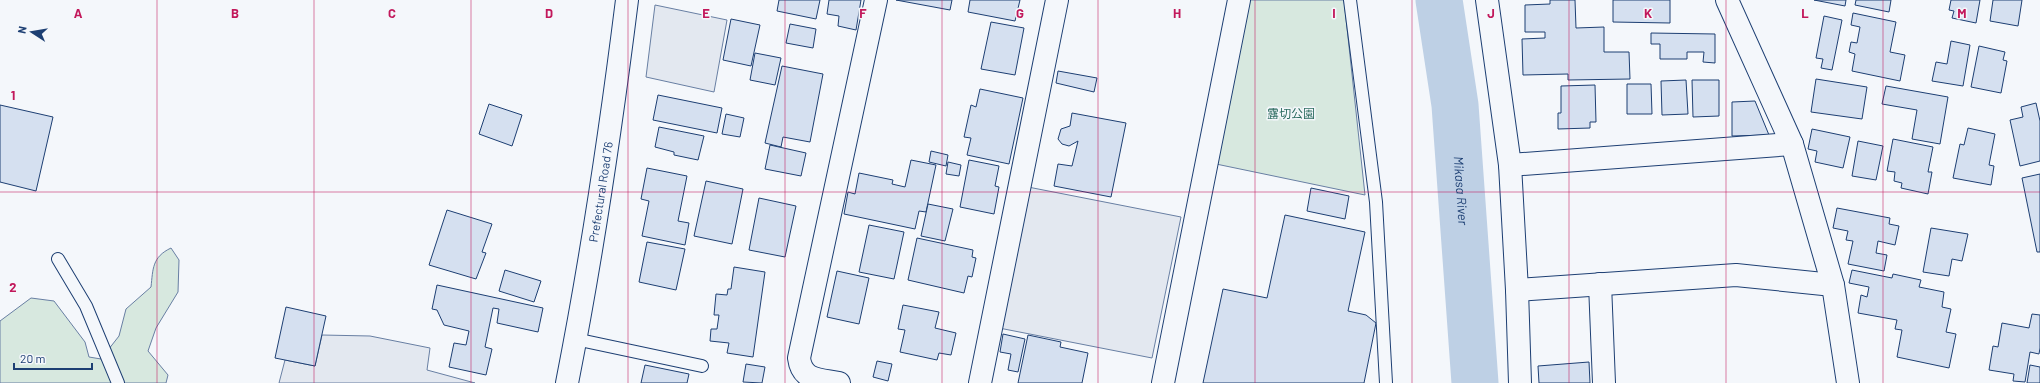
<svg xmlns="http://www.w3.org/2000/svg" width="2040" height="383" font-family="Barlow,'Noto Sans JP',sans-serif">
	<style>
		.green { fill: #d7e8df; stroke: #687fa3 }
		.parking { fill: #e3e8f0; stroke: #687fa3 }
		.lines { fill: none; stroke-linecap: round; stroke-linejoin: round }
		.river { stroke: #bed0e5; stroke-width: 47 }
		.building { fill: #d5e0f0; stroke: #1d3f73 }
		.service-casing { stroke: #1d3f73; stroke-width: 14 }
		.minor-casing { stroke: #1d3f73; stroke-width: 24 }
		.primary-casing { stroke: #1d3f73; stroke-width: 24 }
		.service { stroke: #f4f7fb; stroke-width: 12 }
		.minor { stroke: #f4f7fb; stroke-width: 22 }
		.primary { stroke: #f4f7fb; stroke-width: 22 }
		.grid { fill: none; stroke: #c2185b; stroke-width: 1; stroke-opacity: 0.55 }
		.labels { text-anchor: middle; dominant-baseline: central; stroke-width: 3; stroke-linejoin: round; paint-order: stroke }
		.park-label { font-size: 12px; fill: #2c6c60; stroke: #f4f7fb }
		.street-label { font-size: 12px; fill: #1d3f73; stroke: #f4f7fb }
		.water-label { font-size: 13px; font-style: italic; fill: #1d3f73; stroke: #f4f7fb }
		.grid-label { font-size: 13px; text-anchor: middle; font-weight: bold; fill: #c2185b; stroke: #f4f7fb; stroke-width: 3; stroke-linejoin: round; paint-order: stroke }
	</style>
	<rect width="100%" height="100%" fill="#f4f7fb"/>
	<g class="green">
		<polygon points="1246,0 1344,0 1365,195 1216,164"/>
		<path d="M171 248 179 260 178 292 156 328 148 351 168 375 166 383H0V321L31 298 54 301 85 342 89 357 101 359 119 336 126 309 151 287C153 269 152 257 171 248Z"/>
	</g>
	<g class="parking">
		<polygon points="655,5 727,20 714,92 646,77"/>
		<polygon points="1028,187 1181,217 1152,358 999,328"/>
		<polygon points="322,335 370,336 430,348 427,370 475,383 279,383 285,360 315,366"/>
	</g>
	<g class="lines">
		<path class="river" id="s1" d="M1439 0 1455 105 1475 383"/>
	</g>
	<g class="building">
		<polygon points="779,0 820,0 816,19 777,11"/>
		<polygon points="829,0 861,0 856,30 838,26 839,16 827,14"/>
		<polygon points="896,0 952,0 950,10"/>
		<polygon points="970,0 1020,0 1015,21 968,12"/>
		<polygon points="1550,0 1575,0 1576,28 1604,27 1604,52 1629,52 1630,79 1568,80 1568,74 1523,75 1522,39 1545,38 1545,32 1525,32 1525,5 1550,4"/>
		<polygon points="1613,0 1670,0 1670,23 1613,22"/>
		<polygon points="1814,0 1846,0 1845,6"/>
		<polygon points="1856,0 1891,0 1889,12 1855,5"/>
		<polygon points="1951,0 1980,0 1976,23 1952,18 1954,11 1949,10"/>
		<polygon points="1993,0 2022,0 2018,26 1990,21"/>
		<polygon points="1853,13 1896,22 1890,52 1905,55 1900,81 1852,71 1855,54 1849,52 1851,42 1857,43 1860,27 1851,25"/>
		<polygon points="1824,16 1842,20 1832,70 1821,68 1823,59 1816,58"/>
		<polygon points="731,19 760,25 751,66 723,60"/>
		<polygon points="991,22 1024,28 1015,75 981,69"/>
		<polygon points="790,24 816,29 813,48 786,43"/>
		<polygon points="1651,33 1715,34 1715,63 1703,62 1704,52 1687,52 1687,59 1660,59 1660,44 1651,44"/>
		<polygon points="1951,41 1970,45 1963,86 1932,81 1936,62 1947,64"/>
		<polygon points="1979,46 2005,52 2003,60 2007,61 2001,93 1971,87"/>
		<polygon points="755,53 781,58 775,85 750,80"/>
		<polygon points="782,66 823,74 810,142 783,137 781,147 765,143"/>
		<polygon points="1058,71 1097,78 1094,92 1056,83"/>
		<polygon points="1816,79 1867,87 1862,119 1811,112"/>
		<polygon points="1686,80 1688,114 1662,115 1661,81"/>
		<polygon points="1692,80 1719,80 1719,116 1693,117"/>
		<polygon points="1627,84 1651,84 1652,114 1627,114"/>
		<polygon points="1595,85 1596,122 1590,122 1590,128 1558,129 1558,113 1561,113 1561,86"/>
		<polygon points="1886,86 1948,97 1940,144 1912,139 1917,110 1882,104"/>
		<polygon points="980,89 1023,98 1009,164 967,155 971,138 964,137 971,105 976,107"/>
		<polygon points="658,95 722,108 717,133 653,120"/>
		<polygon points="1755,101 1769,135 1732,136 1732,102"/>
		<polygon points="2036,103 2040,121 2040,161 2020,166 2010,120 2023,117 2021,107"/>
		<polygon points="489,104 522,115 512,146 479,134"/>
		<polygon points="0,105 53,117 36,191 0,182"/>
		<polygon points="1072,113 1126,123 1111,197 1054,186 1058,164 1072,166 1078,141 1069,146 1062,144 1058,139 1061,129 1070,126"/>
		<polygon points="726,114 744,118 740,137 722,134"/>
		<polygon points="659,127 704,136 698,160 674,155 674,152 655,147"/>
		<polygon points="1968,128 1995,134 1989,165 1994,166 1991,185 1953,178 1960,144 1964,145"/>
		<polygon points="1812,129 1850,137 1843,168 1815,162 1817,151 1808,149"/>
		<polygon points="1893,139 1933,147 1928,172 1932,172 1928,194 1901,188 1902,183 1894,181 1895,172 1887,171"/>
		<polygon points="1858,141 1883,146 1876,180 1852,176"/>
		<polygon points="770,145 806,153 801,176 765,169"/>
		<polygon points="931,151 948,155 946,166 929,162"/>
		<polygon points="911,160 936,165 926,212 919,211 915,229 844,214 848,192 855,194 859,173 893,180 892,184 905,187"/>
		<polygon points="969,160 999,166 995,186 999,187 994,214 960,207"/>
		<polygon points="948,162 961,165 959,176 946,174"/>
		<polygon points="647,168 687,176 678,221 689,223 685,245 642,236 649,201 641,199"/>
		<polygon points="2040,174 2040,252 2037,252 2022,178"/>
		<polygon points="706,181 743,189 732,244 694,236"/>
		<polygon points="1311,188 1349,196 1345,219 1307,211"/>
		<polygon points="759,198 796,206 785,257 749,250"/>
		<polygon points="928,204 953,209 945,241 921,236"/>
		<polygon points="1837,208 1890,218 1889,224 1899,226 1895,245 1878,241 1876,253 1887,255 1884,271 1848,264 1853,241 1846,240 1848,231 1833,228"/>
		<polygon points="447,210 492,224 482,252 486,253 476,279 429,265"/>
		<polygon points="1285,215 1365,232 1348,311 1366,315 1376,323 1364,383 1203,383 1223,289 1267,298"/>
		<polygon points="869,225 904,232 894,279 859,272"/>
		<polygon points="1931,228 1968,234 1962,261 1952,259 1949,276 1923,272"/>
		<polygon points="917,238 973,250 972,257 976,258 972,277 968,276 964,293 908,280"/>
		<polygon points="647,242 685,249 676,290 639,282"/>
		<polygon points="734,267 765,272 753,357 727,353 729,343 710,341 711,329 717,329 719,315 714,315 716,294 727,295 728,289 731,289"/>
		<polygon points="505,270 541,281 534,302 499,291"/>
		<polygon points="1852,270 1892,278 1893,274 1921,280 1919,287 1944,292 1942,307 1951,309 1946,332 1956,334 1949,368 1897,357 1902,330 1895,329 1897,320 1858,313 1861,295 1867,297 1869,287 1849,283"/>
		<polygon points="837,271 869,278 859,324 827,317"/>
		<polygon points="437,285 543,308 538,332 497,323 499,309 493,308 485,347 492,349 486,375 449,367 454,343 466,345 469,331 444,325 437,310 432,309"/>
		<polygon points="903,305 939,312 935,328 956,333 951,355 939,353 937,360 900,352 905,330 898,329"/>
		<polygon points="286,307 326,316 315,366 275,358"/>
		<polygon points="2032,314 2040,315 2040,348 2039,354 2030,352 2025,382 2013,381 2014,374 1989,370 1993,346 1998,347 2002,323 2029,328"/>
		<polygon points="1003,334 1025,339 1018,372 1008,370 1011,354 1000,352"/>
		<polygon points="1028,335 1061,342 1060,347 1088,353 1082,383 1018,383"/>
		<polygon points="877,361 892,364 888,381 873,377"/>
		<polygon points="1589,362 1590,383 1539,383 1538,366"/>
		<polygon points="746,364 765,367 762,383 743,382"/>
		<polygon points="645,365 689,374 687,383 641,383"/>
		<polygon points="2030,365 2040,367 2040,383 2027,383"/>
	</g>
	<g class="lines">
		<g class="service-casing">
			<g id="service">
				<polyline points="1350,0 1376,202 1386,383"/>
				<polyline points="58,259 86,306 118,383"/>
				<polyline points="575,339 702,366"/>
			</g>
		</g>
		<g class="minor-casing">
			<g id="minor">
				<polyline points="1487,0 1510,165 1517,290 1520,383"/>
				<polyline points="1727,0 1792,144 1833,285 1848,383"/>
				<polyline points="1510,165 1792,144"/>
				<polyline points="1600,284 1604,383"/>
				<polyline points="1517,290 1736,275 1833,285"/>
				<path d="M839 383C819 379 802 381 799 358L876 0"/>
				<polyline points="980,383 1057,0"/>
				<polyline points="1163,383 1239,0"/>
			</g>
		</g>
		<g class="primary-casing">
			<g id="primary">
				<path id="s2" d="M567 383C592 256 611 128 627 0"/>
			</g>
		</g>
		<use href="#service" class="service"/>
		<use href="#minor" class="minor"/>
		<use href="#primary" class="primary"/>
	</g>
	<path class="grid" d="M157 0V383M314 0V383M471 0V383M628 0V383M785 0V383M942 0V383M1098 0V383M1255 0V383M1412 0V383M1569 0V383M1726 0V383M1883 0V383M0 192H2040"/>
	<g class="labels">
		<g class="park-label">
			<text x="1291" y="113">露切公園</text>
		</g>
		<g class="street-label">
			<text stroke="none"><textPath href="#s2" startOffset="194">Prefectural Road 76</textPath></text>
		</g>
		<g class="water-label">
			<text stroke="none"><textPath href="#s1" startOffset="192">Mikasa River</textPath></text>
		</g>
	</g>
	<g class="grid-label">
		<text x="78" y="18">A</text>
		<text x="235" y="18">B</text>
		<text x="392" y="18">C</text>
		<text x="549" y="18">D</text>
		<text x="706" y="18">E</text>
		<text x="863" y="18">F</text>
		<text x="1020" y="18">G</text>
		<text x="1177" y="18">H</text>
		<text x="1334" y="18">I</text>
		<text x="1491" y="18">J</text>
		<text x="1648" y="18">K</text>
		<text x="1805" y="18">L</text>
		<text x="1962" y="18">M</text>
		<text x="13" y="100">1</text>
		<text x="13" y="292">2</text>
	</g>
	<g transform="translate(32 32) rotate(282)" stroke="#f4f7fb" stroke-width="3" paint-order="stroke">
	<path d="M0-3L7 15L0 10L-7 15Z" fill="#1d3f73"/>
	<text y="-6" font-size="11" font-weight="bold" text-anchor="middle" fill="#1d3f73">N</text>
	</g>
	<path d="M14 363v6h78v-6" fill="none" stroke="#1d3f73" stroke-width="2"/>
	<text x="20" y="363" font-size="12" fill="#1d3f73" stroke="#f4f7fb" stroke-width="3" paint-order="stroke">20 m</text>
</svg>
